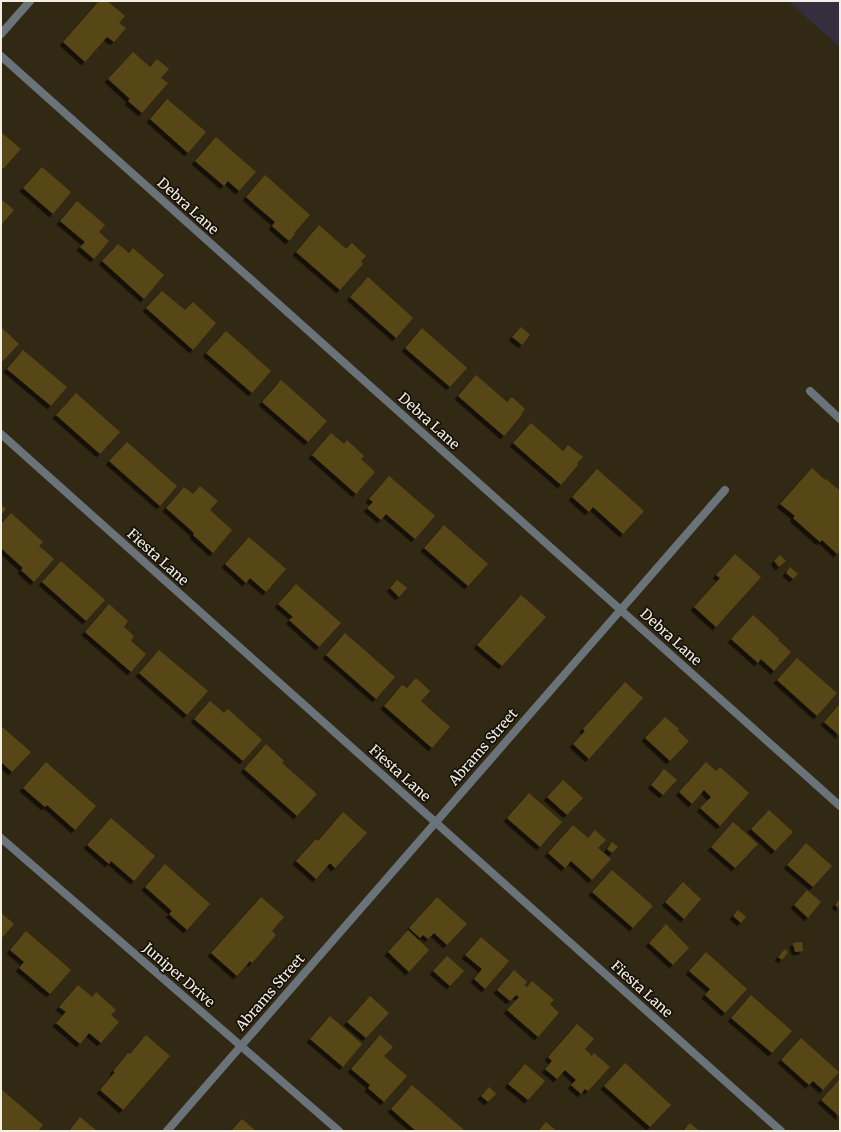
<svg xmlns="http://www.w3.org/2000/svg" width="841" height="1132" font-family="Merriweather,serif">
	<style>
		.industrial { fill: #342e3f }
		.building { fill: #594616; filter: url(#shadow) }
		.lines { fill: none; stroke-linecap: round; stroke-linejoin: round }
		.minor { stroke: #697379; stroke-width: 8 }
		.labels { text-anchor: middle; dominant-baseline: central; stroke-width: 3.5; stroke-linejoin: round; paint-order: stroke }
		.street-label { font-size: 14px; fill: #f4efe2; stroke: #16120a }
	</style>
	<defs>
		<filter id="shadow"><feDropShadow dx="-3.5" dy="3.5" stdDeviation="0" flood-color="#0009"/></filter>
	</defs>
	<rect width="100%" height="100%" fill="#322915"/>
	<polygon class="industrial" points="788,1 840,1 840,47"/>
	<g class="building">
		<polygon points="99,1 107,1 125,16 119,23 126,28 114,42 107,37 85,62 63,42"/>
		<polygon points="133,52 150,67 157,59 169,69 161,78 168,83 142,113 128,101 130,99 108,79"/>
		<polygon points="167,99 206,132 188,153 150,119"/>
		<polygon points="1,132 21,149 3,169 1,167"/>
		<polygon points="216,137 256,172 239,191 228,181 224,186 195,161"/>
		<polygon points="42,167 71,192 53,214 23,188"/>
		<polygon points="265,175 310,215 294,233 295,234 289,241 272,226 275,222 246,197"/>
		<polygon points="1,199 14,210 1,225"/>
		<polygon points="77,201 105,225 99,232 109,241 94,259 80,247 85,242 60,221"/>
		<polygon points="319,225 346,249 352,243 366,256 361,261 363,264 340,290 296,252"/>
		<polygon points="118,244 129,253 133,248 164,275 144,299 102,261"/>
		<polygon points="368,277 413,318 396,338 350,297"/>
		<polygon points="162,291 185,310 193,302 216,323 193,350 146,308"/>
		<polygon points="1,327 19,344 1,363"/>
		<polygon points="521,327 530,335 522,345 512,337"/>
		<polygon points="422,328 467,368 450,387 405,348"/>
		<polygon points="226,331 271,371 252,393 206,353"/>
		<polygon points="23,350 67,387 51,406 7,369"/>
		<polygon points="476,375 507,402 512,397 525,409 521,414 522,415 504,436 458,396"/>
		<polygon points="281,380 327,421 308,442 262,402"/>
		<polygon points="76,393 120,432 100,454 56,415"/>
		<polygon points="531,423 563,451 568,445 583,457 577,463 578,465 561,485 513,443"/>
		<polygon points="331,433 344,444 347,440 364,456 361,459 375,472 356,494 312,455"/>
		<polygon points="127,442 177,486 160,506 109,461"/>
		<polygon points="812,468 825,480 826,479 840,491 840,551 837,554 822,540 820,542 793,518 795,516 780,504"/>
		<polygon points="597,469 644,511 623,534 593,507 589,512 572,497"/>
		<polygon points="389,476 435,516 415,539 386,514 381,520 367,508 373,502 369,499"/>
		<polygon points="200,486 218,501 210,510 232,530 213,553 193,535 194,533 166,508 184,487 193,494"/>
		<polygon points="1,505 6,509 1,515"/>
		<polygon points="11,513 43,542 39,546 54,559 34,582 21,570 23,568 1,548 1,524"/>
		<polygon points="444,525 488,564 468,586 424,548"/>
		<polygon points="249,537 286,569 266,592 250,578 246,583 225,564"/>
		<polygon points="735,554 761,577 716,627 694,607 720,578 716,575"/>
		<polygon points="780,555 786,561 779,567 774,561"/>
		<polygon points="61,561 105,600 86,621 42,582"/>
		<polygon points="790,567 798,574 793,579 786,573"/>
		<polygon points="397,580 407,588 399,597 390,588"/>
		<polygon points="296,584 341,623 319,647 289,620 293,617 278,604"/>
		<polygon points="521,595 546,617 502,666 477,645"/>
		<polygon points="109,604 128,621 124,627 134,636 131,641 146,654 131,672 85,632"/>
		<polygon points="753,615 779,639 778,640 791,652 774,671 761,659 758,663 731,639"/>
		<polygon points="345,633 395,677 376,699 326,655"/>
		<polygon points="159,650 208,691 187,715 139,673"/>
		<polygon points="797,658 837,693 817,716 777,680"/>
		<polygon points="416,678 430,691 421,701 450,727 432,748 384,706 402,685 407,688"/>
		<polygon points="625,682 643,698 589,759 573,744 585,731 583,729"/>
		<polygon points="210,701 224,713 228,709 262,740 243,761 194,719"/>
		<polygon points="840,704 840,736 824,722"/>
		<polygon points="665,717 679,729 678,731 689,741 670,761 645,738"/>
		<polygon points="1,726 31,752 12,772 1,762"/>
		<polygon points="266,744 284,761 282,763 317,794 297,816 244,769"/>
		<polygon points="46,762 96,806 75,830 47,805 45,807 23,788"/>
		<polygon points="706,762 716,771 720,767 749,793 720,826 700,808 711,797 704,790 692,804 679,792"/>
		<polygon points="664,769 677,780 663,795 651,785"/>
		<polygon points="563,780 583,798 567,815 547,797"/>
		<polygon points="529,793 562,822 540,847 507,818"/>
		<polygon points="769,810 793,832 775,851 751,829"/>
		<polygon points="343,812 367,833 335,868 330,863 316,879 296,861 316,839 318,841"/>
		<polygon points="111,818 155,856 134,881 111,861 109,864 87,845"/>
		<polygon points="733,822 758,844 735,868 711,847"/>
		<polygon points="573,825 588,838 595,830 606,840 598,848 611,859 592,880 571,861 565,868 548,853"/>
		<polygon points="612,842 618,847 612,853 607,849"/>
		<polygon points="806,843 832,866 813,887 787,865"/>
		<polygon points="165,864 210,904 187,930 169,914 172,911 145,887"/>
		<polygon points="612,870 653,906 633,928 592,892"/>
		<polygon points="683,882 701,899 684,919 665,902"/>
		<polygon points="807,890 821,902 808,918 794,905"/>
		<polygon points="261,897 284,917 272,931 276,935 252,963 250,961 237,976 211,953"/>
		<polygon points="437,897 467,924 447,945 434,933 428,939 423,935 420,938 409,928"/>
		<polygon points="840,899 840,909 835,905"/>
		<polygon points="738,910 746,917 741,923 733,916"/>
		<polygon points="1,913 14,924 1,939"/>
		<polygon points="666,924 689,948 673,965 649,943"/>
		<polygon points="408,930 429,950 409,972 388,952"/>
		<polygon points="26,931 71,970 50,994 19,968 24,962 10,950"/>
		<polygon points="481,937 509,961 485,989 474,979 482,969 465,955"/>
		<polygon points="802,942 803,951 795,952 793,943"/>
		<polygon points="785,949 788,952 782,960 778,957"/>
		<polygon points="706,952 747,989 725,1013 705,995 710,989 689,971"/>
		<polygon points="447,956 464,971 450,986 433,971"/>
		<polygon points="514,970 527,982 524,985 527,987 532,981 554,1000 550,1004 559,1013 538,1037 507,1010 519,997 516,995 510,1001 497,990"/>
		<polygon points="78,985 92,997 96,992 116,1010 111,1015 119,1022 101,1043 89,1033 80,1044 56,1023 66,1012 59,1007"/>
		<polygon points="751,995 792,1031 772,1053 731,1018"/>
		<polygon points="370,996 389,1013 366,1038 347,1022"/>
		<polygon points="330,1016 362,1044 343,1067 310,1039"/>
		<polygon points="577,1024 594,1039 585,1049 592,1056 594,1053 610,1067 588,1091 585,1089 581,1094 571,1085 576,1080 565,1070 557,1079 545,1069 552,1061 548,1057"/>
		<polygon points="146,1035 170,1056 123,1110 100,1090 115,1072 113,1071 128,1053 130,1054"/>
		<polygon points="380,1035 393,1047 384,1056 407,1076 384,1102 368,1088 370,1085 351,1069"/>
		<polygon points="801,1038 839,1072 823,1090 813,1081 809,1085 781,1060"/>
		<polygon points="625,1063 671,1105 650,1127 604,1086"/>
		<polygon points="525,1064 545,1081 528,1100 508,1084"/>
		<polygon points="840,1079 840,1117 821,1100"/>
		<polygon points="412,1085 465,1131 416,1131 391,1109"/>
		<polygon points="489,1087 496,1094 488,1102 481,1096"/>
		<polygon points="1,1089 43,1125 38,1131 1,1131"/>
		<polygon points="80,1117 97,1131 69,1131"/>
		<polygon points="242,1119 256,1131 231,1131"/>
		<polygon points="546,1122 557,1131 541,1131 539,1130"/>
		<polygon points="690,1123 699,1131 683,1131"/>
	</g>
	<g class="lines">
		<g class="minor">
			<polyline points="1,34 30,1"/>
			<polyline points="1,56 840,806"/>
			<polyline points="810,391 840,419"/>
			<polyline points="1,434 781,1131"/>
			<polyline points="1,838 339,1131"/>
			<polyline points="167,1131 725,490"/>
		</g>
	</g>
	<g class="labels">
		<g class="street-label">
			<text transform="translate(188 206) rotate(42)">Debra Lane</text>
			<text transform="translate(429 421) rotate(42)">Debra Lane</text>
			<text transform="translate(158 557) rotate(42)">Fiesta Lane</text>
			<text transform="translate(671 637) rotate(42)">Debra Lane</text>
			<text transform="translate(483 747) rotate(-49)">Abrams Street</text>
			<text transform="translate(400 773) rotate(42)">Fiesta Lane</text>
			<text transform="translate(179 975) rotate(41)">Juniper Drive</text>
			<text transform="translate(642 989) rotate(42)">Fiesta Lane</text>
			<text transform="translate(270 992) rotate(-49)">Abrams Street</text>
		</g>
	</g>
	<rect width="841" height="1132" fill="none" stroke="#f4efe2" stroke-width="4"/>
</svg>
